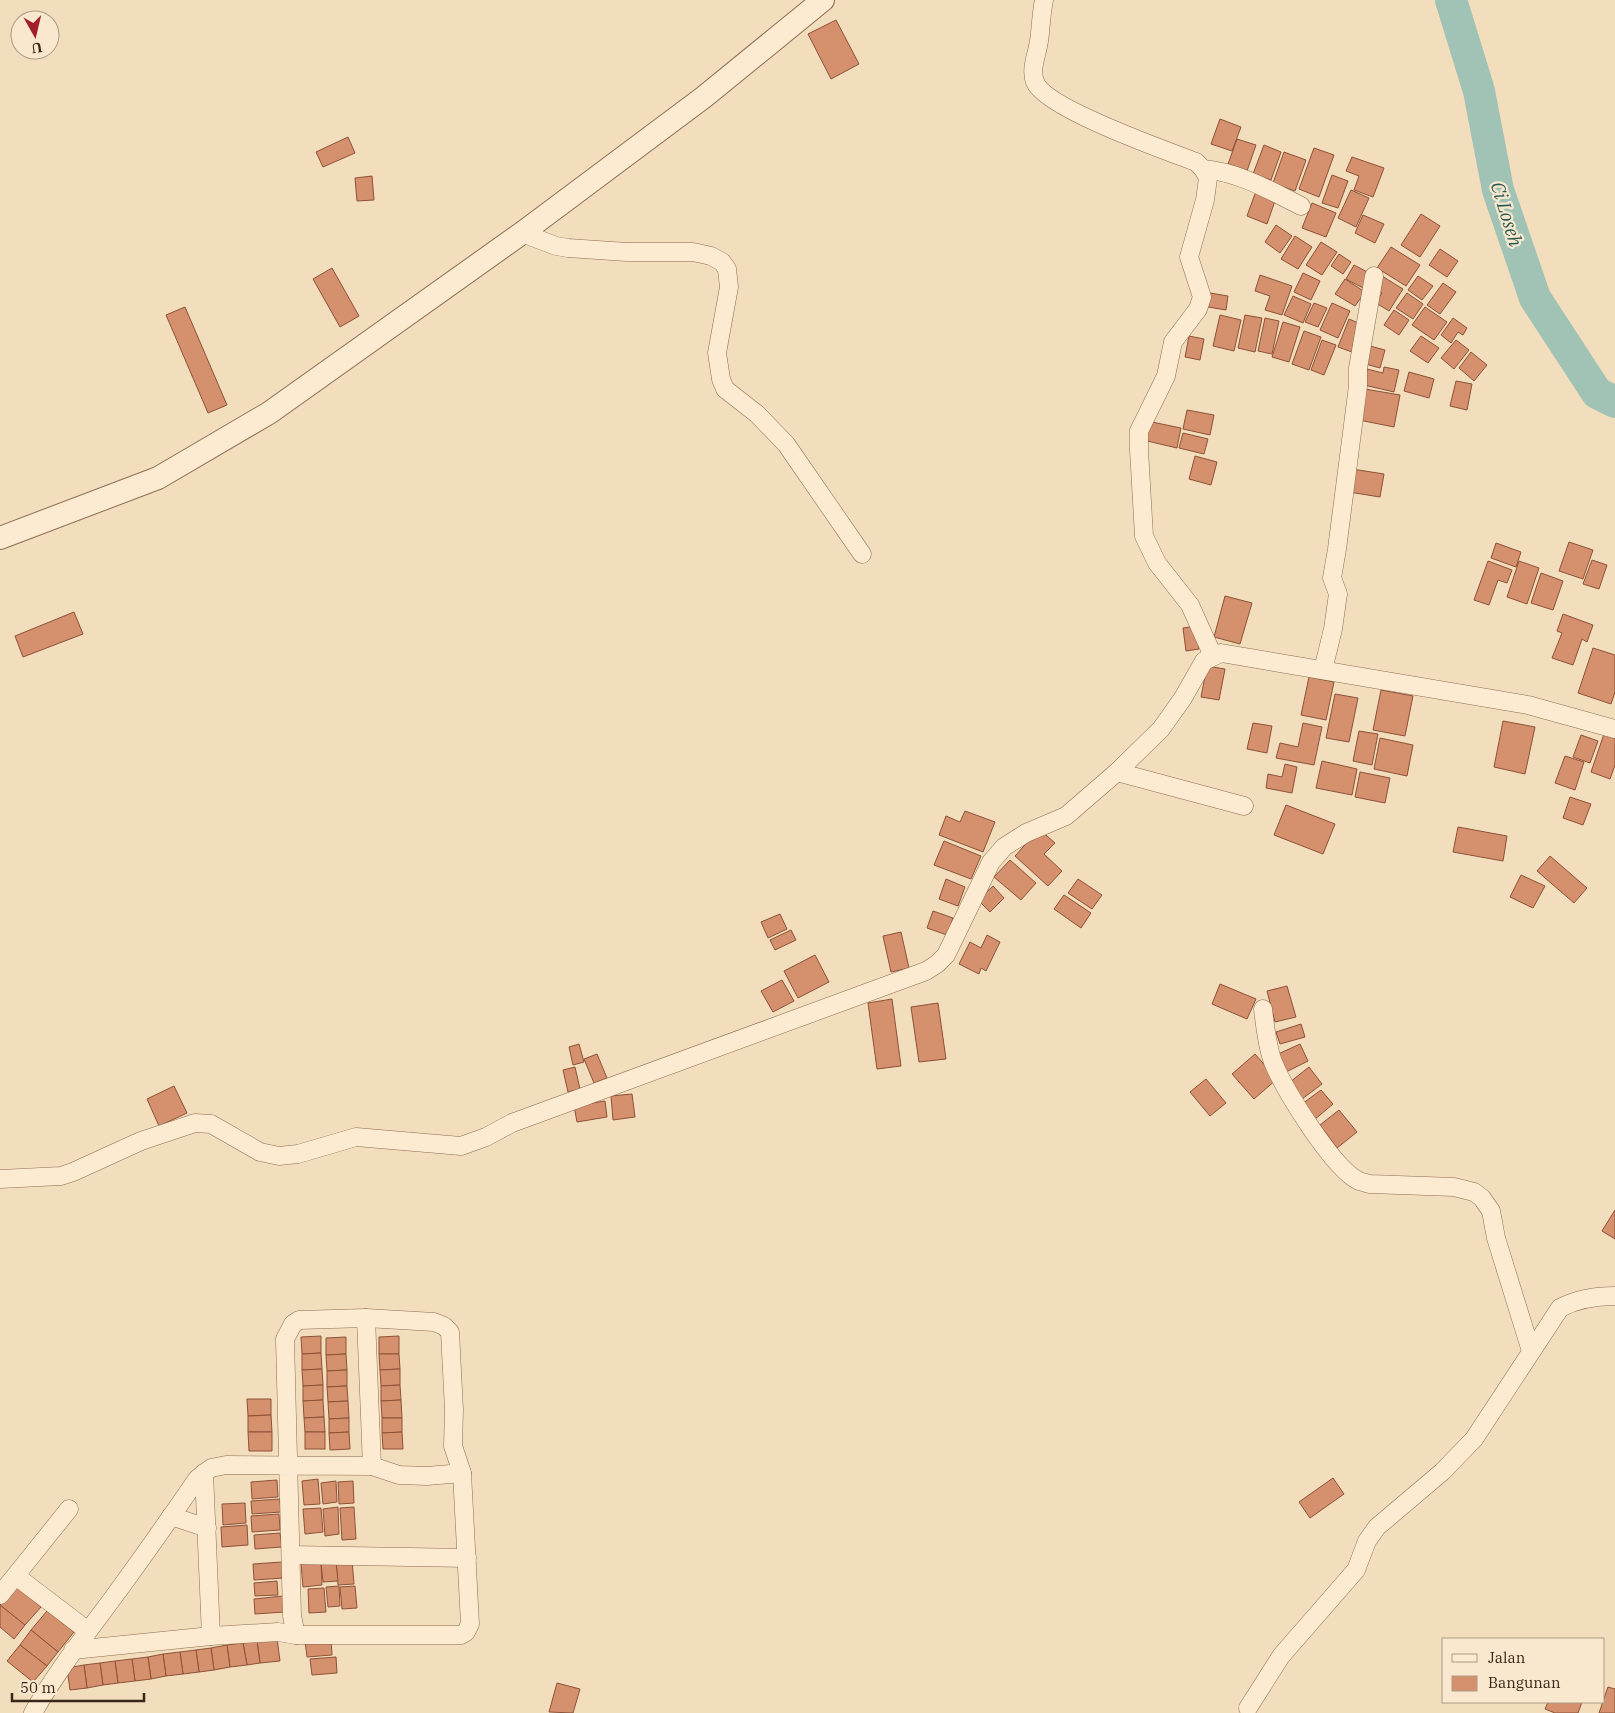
<svg xmlns="http://www.w3.org/2000/svg" width="1615" height="1713" font-family="'IBM Plex Serif',serif">
	<style>
		.lines { fill: none; stroke-linecap: round; stroke-linejoin: round }
		.river { stroke: #a1c3b6; stroke-width: 32 }
		.building { fill: #d5906e; stroke: #8d5237 }
		.minor-casing { stroke: #8c6d54; stroke-width: 19 }
		.tertiary-casing { stroke: #8c6d54; stroke-width: 24 }
		.minor { stroke: #fcebd0; stroke-width: 18 }
		.tertiary { stroke: #fcebd0; stroke-width: 22 }
		.labels { text-anchor: middle; dominant-baseline: central; stroke-width: 4.5; stroke-linejoin: round; paint-order: stroke }
		.water-label { font-size: 19px; font-style: italic; fill: #285b53; stroke: #f9e8cd }
	</style>
	<rect width="100%" height="100%" fill="#f2ddbc"/>
	<g class="lines">
		<polyline class="river" points="1451,0 1479,91 1498,190 1535,298 1597,393 1615,402"/>
	</g>
	<g class="building">
		<polygon points="836,20 859,64 831,79 808,34"/>
		<polygon points="1220,119 1241,127 1232,151 1211,144"/>
		<polygon points="348,137 355,153 323,167 316,152"/>
		<polygon points="1237,139 1256,145 1247,171 1228,164"/>
		<polygon points="1264,145 1281,152 1271,180 1253,174"/>
		<polygon points="1314,148 1334,155 1319,197 1299,189"/>
		<polygon points="1284,152 1306,160 1295,191 1273,183"/>
		<polygon points="1352,157 1384,168 1373,197 1354,190 1359,176 1346,171"/>
		<polygon points="1332,175 1348,181 1338,208 1322,203"/>
		<polygon points="372,176 374,200 357,201 355,178"/>
		<polygon points="1351,190 1369,198 1356,227 1338,218"/>
		<polygon points="1256,191 1276,198 1267,224 1247,216"/>
		<polygon points="1312,203 1336,213 1326,237 1302,228"/>
		<polygon points="1421,214 1440,226 1420,257 1401,245"/>
		<polygon points="1363,215 1384,224 1375,243 1355,233"/>
		<polygon points="1276,225 1292,236 1280,253 1265,242"/>
		<polygon points="1295,236 1312,247 1298,269 1281,259"/>
		<polygon points="1321,242 1337,252 1322,275 1306,265"/>
		<polygon points="1391,247 1420,265 1406,286 1377,268"/>
		<polygon points="1440,249 1458,261 1447,277 1429,265"/>
		<polygon points="1339,254 1351,262 1343,274 1331,266"/>
		<polygon points="1354,265 1371,274 1363,288 1346,279"/>
		<polygon points="332,268 359,316 340,327 313,279"/>
		<polygon points="1303,273 1320,281 1311,300 1294,292"/>
		<polygon points="1260,275 1292,286 1282,315 1265,310 1270,296 1255,291"/>
		<polygon points="1382,276 1403,289 1389,311 1376,303 1382,293 1374,288"/>
		<polygon points="1418,276 1433,286 1422,300 1408,290"/>
		<polygon points="1345,279 1365,292 1355,306 1335,294"/>
		<polygon points="1443,283 1456,292 1440,314 1427,305"/>
		<polygon points="1210,293 1228,296 1226,310 1208,307"/>
		<polygon points="1407,293 1423,304 1413,319 1396,308"/>
		<polygon points="1293,296 1311,304 1303,323 1284,315"/>
		<polygon points="1314,303 1327,308 1318,327 1305,322"/>
		<polygon points="1332,303 1350,311 1338,338 1320,330"/>
		<polygon points="185,307 227,405 208,413 166,315"/>
		<polygon points="1425,307 1447,322 1434,340 1412,325"/>
		<polygon points="1394,310 1409,320 1399,335 1384,325"/>
		<polygon points="1220,315 1241,320 1234,351 1213,346"/>
		<polygon points="1245,315 1262,318 1255,352 1238,348"/>
		<polygon points="1265,318 1279,321 1272,354 1258,351"/>
		<polygon points="1453,318 1467,328 1463,335 1458,332 1451,343 1441,335"/>
		<polygon points="1349,319 1363,325 1352,352 1338,347"/>
		<polygon points="1283,322 1300,327 1289,362 1272,357"/>
		<polygon points="1304,331 1321,337 1309,370 1292,364"/>
		<polygon points="1189,336 1204,339 1200,360 1185,357"/>
		<polygon points="1421,336 1439,348 1428,363 1410,351"/>
		<polygon points="1322,340 1336,345 1324,375 1311,370"/>
		<polygon points="1456,340 1469,350 1454,369 1441,358"/>
		<polygon points="1366,345 1385,350 1380,368 1362,363"/>
		<polygon points="1471,352 1487,365 1474,381 1459,368"/>
		<polygon points="1384,367 1399,370 1394,392 1364,385 1367,369 1383,373"/>
		<polygon points="1409,372 1434,379 1429,398 1404,391"/>
		<polygon points="1456,381 1472,384 1467,410 1450,406"/>
		<polygon points="1365,389 1400,395 1394,427 1359,420"/>
		<polygon points="1187,410 1214,415 1210,435 1183,429"/>
		<polygon points="1147,421 1181,428 1177,448 1143,440"/>
		<polygon points="1183,433 1208,439 1204,454 1179,448"/>
		<polygon points="1195,456 1217,462 1211,485 1189,479"/>
		<polygon points="1352,469 1384,474 1380,497 1349,492"/>
		<polygon points="1569,542 1593,550 1583,579 1559,571"/>
		<polygon points="1496,543 1521,552 1516,567 1491,558"/>
		<polygon points="1592,560 1607,565 1599,589 1583,584"/>
		<polygon points="1488,561 1512,570 1507,583 1498,580 1489,605 1474,600"/>
		<polygon points="1519,561 1539,568 1527,604 1507,597"/>
		<polygon points="1541,573 1563,581 1553,610 1531,603"/>
		<polygon points="1225,596 1252,603 1240,644 1214,637"/>
		<polygon points="74,612 83,634 23,657 15,636"/>
		<polygon points="1563,614 1593,625 1587,642 1582,639 1573,665 1552,658 1562,633 1557,631"/>
		<polygon points="1196,626 1199,649 1186,651 1183,628"/>
		<polygon points="1593,648 1615,655 1615,692 1611,704 1578,693"/>
		<polygon points="1207,666 1225,669 1219,700 1201,697"/>
		<polygon points="1309,677 1334,682 1326,720 1301,715"/>
		<polygon points="1381,690 1413,696 1405,736 1373,730"/>
		<polygon points="1335,694 1358,698 1349,742 1326,738"/>
		<polygon points="1503,721 1535,727 1525,774 1494,767"/>
		<polygon points="1253,723 1272,726 1267,753 1247,749"/>
		<polygon points="1303,723 1322,727 1314,765 1276,758 1280,743 1298,747"/>
		<polygon points="1359,731 1378,734 1372,765 1353,761"/>
		<polygon points="1605,731 1615,734 1615,765 1610,779 1591,772"/>
		<polygon points="1581,735 1598,741 1590,763 1573,757"/>
		<polygon points="1380,738 1413,745 1407,776 1374,769"/>
		<polygon points="1565,756 1584,762 1575,790 1555,783"/>
		<polygon points="1322,761 1357,769 1352,795 1316,788"/>
		<polygon points="1285,764 1297,767 1292,793 1266,788 1268,774 1282,777"/>
		<polygon points="1360,772 1390,778 1385,803 1355,797"/>
		<polygon points="1570,797 1591,804 1583,825 1563,818"/>
		<polygon points="1286,805 1335,824 1323,854 1274,835"/>
		<polygon points="965,811 995,822 983,852 939,835 946,816 960,822"/>
		<polygon points="1458,827 1507,836 1503,861 1453,852"/>
		<polygon points="1039,829 1055,843 1044,854 1062,871 1048,886 1015,856"/>
		<polygon points="944,841 981,856 971,879 934,865"/>
		<polygon points="1550,856 1587,888 1574,903 1537,871"/>
		<polygon points="1010,860 1036,883 1021,900 994,877"/>
		<polygon points="1521,875 1545,886 1533,908 1510,897"/>
		<polygon points="946,879 965,887 958,906 939,899"/>
		<polygon points="1078,879 1102,895 1092,909 1068,893"/>
		<polygon points="993,886 1004,898 990,912 978,900"/>
		<polygon points="1064,895 1091,913 1081,928 1054,909"/>
		<polygon points="933,911 953,918 947,935 927,928"/>
		<polygon points="780,914 787,929 768,938 761,922"/>
		<polygon points="791,930 796,940 775,950 770,940"/>
		<polygon points="901,932 909,968 891,972 883,936"/>
		<polygon points="987,935 1000,942 986,971 981,968 979,974 959,964 970,942 981,948"/>
		<polygon points="815,955 829,982 798,998 784,971"/>
		<polygon points="782,980 794,1001 773,1012 761,991"/>
		<polygon points="1220,984 1256,999 1247,1019 1212,1004"/>
		<polygon points="1287,986 1296,1017 1275,1022 1267,991"/>
		<polygon points="892,999 901,1066 877,1069 868,1003"/>
		<polygon points="938,1003 946,1059 919,1062 911,1007"/>
		<polygon points="1301,1024 1305,1037 1280,1044 1276,1032"/>
		<polygon points="579,1044 584,1062 573,1065 569,1047"/>
		<polygon points="1300,1044 1308,1061 1284,1073 1276,1055"/>
		<polygon points="597,1054 607,1078 594,1083 584,1059"/>
		<polygon points="1255,1054 1277,1079 1254,1099 1232,1074"/>
		<polygon points="575,1067 580,1089 568,1092 563,1070"/>
		<polygon points="1309,1067 1322,1084 1302,1099 1290,1082"/>
		<polygon points="1206,1079 1226,1103 1210,1116 1190,1092"/>
		<polygon points="174,1086 187,1113 159,1126 147,1099"/>
		<polygon points="1321,1090 1333,1104 1314,1120 1302,1104"/>
		<polygon points="632,1094 635,1117 613,1120 611,1096"/>
		<polygon points="605,1101 607,1117 577,1122 574,1106"/>
		<polygon points="1339,1110 1357,1132 1337,1148 1320,1125"/>
		<polygon points="1615,1210 1615,1239 1602,1231"/>
		<polygon points="321,1336 321,1353 302,1354 301,1337"/>
		<polygon points="399,1336 399,1354 379,1354 379,1337"/>
		<polygon points="346,1337 346,1354 326,1355 326,1338"/>
		<polygon points="321,1353 322,1369 302,1370 302,1354"/>
		<polygon points="346,1354 347,1370 327,1371 326,1355"/>
		<polygon points="379,1354 399,1354 400,1369 380,1370"/>
		<polygon points="322,1369 323,1385 303,1386 302,1370"/>
		<polygon points="400,1369 400,1385 381,1386 380,1370"/>
		<polygon points="347,1370 347,1386 327,1387 327,1371"/>
		<polygon points="323,1385 323,1400 303,1401 303,1386"/>
		<polygon points="400,1385 401,1400 381,1401 381,1386"/>
		<polygon points="347,1386 348,1401 328,1402 327,1387"/>
		<polygon points="247,1399 271,1399 271,1415 248,1416"/>
		<polygon points="323,1400 324,1417 304,1418 303,1401"/>
		<polygon points="401,1400 402,1418 382,1418 381,1401"/>
		<polygon points="348,1401 349,1418 329,1419 328,1402"/>
		<polygon points="271,1415 272,1432 248,1432 248,1416"/>
		<polygon points="324,1417 325,1432 305,1432 304,1418"/>
		<polygon points="349,1418 349,1432 329,1433 329,1419"/>
		<polygon points="382,1418 402,1418 402,1432 382,1433"/>
		<polygon points="248,1432 272,1432 272,1451 249,1451"/>
		<rect x="305" y="1432" width="20" height="17"/>
		<polygon points="349,1432 350,1449 330,1450 329,1433"/>
		<polygon points="402,1432 403,1449 383,1449 382,1433"/>
		<polygon points="1333,1478 1344,1494 1310,1518 1299,1502"/>
		<polygon points="318,1479 320,1504 304,1505 302,1481"/>
		<polygon points="277,1480 278,1497 252,1499 251,1482"/>
		<polygon points="336,1481 337,1502 323,1504 321,1483"/>
		<polygon points="353,1481 354,1503 339,1504 338,1482"/>
		<polygon points="280,1499 281,1512 252,1514 251,1501"/>
		<polygon points="245,1503 246,1523 223,1525 222,1504"/>
		<polygon points="338,1507 339,1534 325,1536 323,1509"/>
		<polygon points="354,1507 356,1539 342,1540 340,1508"/>
		<polygon points="321,1508 323,1532 305,1534 303,1509"/>
		<polygon points="279,1514 280,1530 252,1532 251,1516"/>
		<polygon points="247,1525 248,1545 222,1547 221,1527"/>
		<polygon points="280,1533 282,1547 255,1549 254,1535"/>
		<polygon points="352,1560 354,1584 338,1585 336,1561"/>
		<polygon points="282,1562 283,1578 254,1580 253,1564"/>
		<polygon points="321,1562 322,1585 303,1587 301,1564"/>
		<polygon points="336,1562 338,1581 323,1582 321,1563"/>
		<polygon points="277,1581 278,1595 255,1596 254,1583"/>
		<polygon points="15,1585 41,1607 25,1625 0,1605"/>
		<polygon points="339,1586 340,1606 328,1607 326,1587"/>
		<polygon points="355,1586 357,1608 342,1609 340,1587"/>
		<polygon points="324,1588 326,1612 309,1613 308,1589"/>
		<polygon points="283,1596 284,1612 255,1614 254,1599"/>
		<polygon points="0,1605 25,1625 14,1639 0,1627"/>
		<polygon points="47,1611 74,1632 58,1652 31,1630"/>
		<polygon points="31,1630 58,1652 47,1666 20,1645"/>
		<polygon points="277,1638 280,1661 260,1663 257,1641"/>
		<polygon points="331,1639 332,1655 307,1657 305,1641"/>
		<polygon points="257,1641 260,1663 247,1665 243,1643"/>
		<polygon points="243,1643 247,1665 230,1667 227,1645"/>
		<polygon points="20,1645 47,1666 33,1682 7,1661"/>
		<polygon points="227,1645 230,1667 214,1670 211,1648"/>
		<polygon points="211,1648 214,1670 199,1672 196,1650"/>
		<polygon points="196,1650 199,1672 183,1674 180,1652"/>
		<polygon points="180,1652 183,1674 166,1676 163,1654"/>
		<polygon points="163,1654 166,1676 151,1679 148,1657"/>
		<polygon points="148,1657 151,1679 135,1681 132,1659"/>
		<polygon points="336,1657 337,1673 312,1675 310,1659"/>
		<polygon points="132,1659 135,1681 118,1683 115,1661"/>
		<polygon points="115,1661 118,1683 103,1685 100,1663"/>
		<polygon points="100,1663 103,1685 87,1688 84,1665"/>
		<polygon points="84,1665 87,1688 70,1690 67,1668"/>
		<polygon points="557,1683 580,1689 573,1713 549,1712"/>
		<polygon points="1608,1687 1615,1689 1615,1713 1599,1713"/>
		<polygon points="1548,1702 1582,1702 1578,1713 1555,1713 1545,1709"/>
	</g>
	<g class="lines">
		<g class="minor-casing">
			<g id="minor">
				<path d="M1044 0C1041 14 1041 28 1039 41 1037 55 1030 69 1035 82 1045 108 1167 151 1196 162L1203 169 1208 178 1205 200 1189 257 1202 297 1198 309 1173 342 1166 376 1139 431V450L1144 536 1157 563 1190 605 1213 656"/>
				<path d="M1203 169C1239 172 1269 190 1301 206"/>
				<polyline points="522,233 556,246 568,248 627,252 693,252 711,256 722,262 727,269 729,287 717,353 721,379 725,389 757,414 786,444 862,554"/>
				<polyline points="1323,670 1333,629 1338,594 1332,578 1337,549 1358,386 1358,368 1374,276"/>
				<polyline points="1117,772 1244,806"/>
				<path d="M1263 1009C1265 1026 1267 1046 1273 1062 1284 1089 1333 1169 1359 1181 1362 1182 1366 1183 1370 1184L1454 1187 1474 1192 1482 1198 1491 1211 1496 1238 1531 1351"/>
				<polyline points="0,1179 61,1176 73,1172 141,1141 195,1123 211,1124 260,1152 279,1156 298,1154 356,1137 461,1146 486,1137 512,1123 926,971 937,964 946,955 991,862 1004,847 1026,833 1066,816 1117,772 1161,729 1183,698 1204,661 1221,653 1528,705 1615,729"/>
				<polyline points="366,1318 372,1466"/>
				<polyline points="204,1473 211,1636"/>
				<polyline points="171,1516 207,1528"/>
				<polyline points="291,1555 467,1558"/>
				<polyline points="16,1576 88,1631"/>
				<polyline points="0,1595 69,1509"/>
				<polyline points="296,1635 461,1635 466,1632 470,1624 462,1473"/>
				<path d="M1248 1708 1281 1656 1356 1570 1367 1541 1377 1527 1442 1472 1474 1439 1560 1308C1577 1299 1595 1296 1615 1296"/>
				<path d="M33 1713C58 1669 88 1632 118 1591 145 1554 171 1517 197 1479L211 1468 226 1465 372 1466 399 1475 427 1476 462 1473 453 1446 454 1410 450 1332 444 1326 434 1322 366 1318 299 1320 293 1324 285 1339 292 1616 296 1635 278 1632 211 1636 73 1650"/>
			</g>
		</g>
		<g class="tertiary-casing">
			<polyline id="tertiary" points="0,538 158,478 269,413 522,233 704,97 823,0"/>
		</g>
		<use href="#minor" class="minor"/>
		<use href="#tertiary" class="tertiary"/>
	</g>
	<g class="labels">
		<g class="water-label">
			<text transform="translate(1507 214) rotate(73)">Ci Loseh</text>
		</g>
	</g>
	<rect x="1442" y="1638" width="162" height="65" fill="#f9e8cd" stroke="#ac9b85"/>
	<rect x="1452" y="1654" width="25" height="8" fill="#fcebd0" stroke="#ac9b85"/>
	<text x="1488" y="1663" font-size="15" fill="#39271a">Jalan</text>
	<rect x="1452" y="1676" width="25" height="15" fill="#d5906e" stroke="#ac9b85"/>
	<text x="1488" y="1688" font-size="15" fill="#39271a">Bangunan</text>
	<g transform="translate(35 35) rotate(172)"><circle r="24" fill="#f9e8cd" stroke="#ac9b85"/>
	<path d="M0-4L9 19L0 12L-9 19Z" fill="#a11e2a"/>
	<text y="-8" font-size="14" font-weight="bold" text-anchor="middle" fill="#39271a">U</text>
	</g>
	<path d="M12 1693v8h132v-8" fill="none" stroke="#39271a" stroke-width="2.5"/>
	<text x="20" y="1693" font-size="15" fill="#39271a" stroke="#f9e8cd" stroke-width="4" paint-order="stroke">50 m</text>
</svg>
